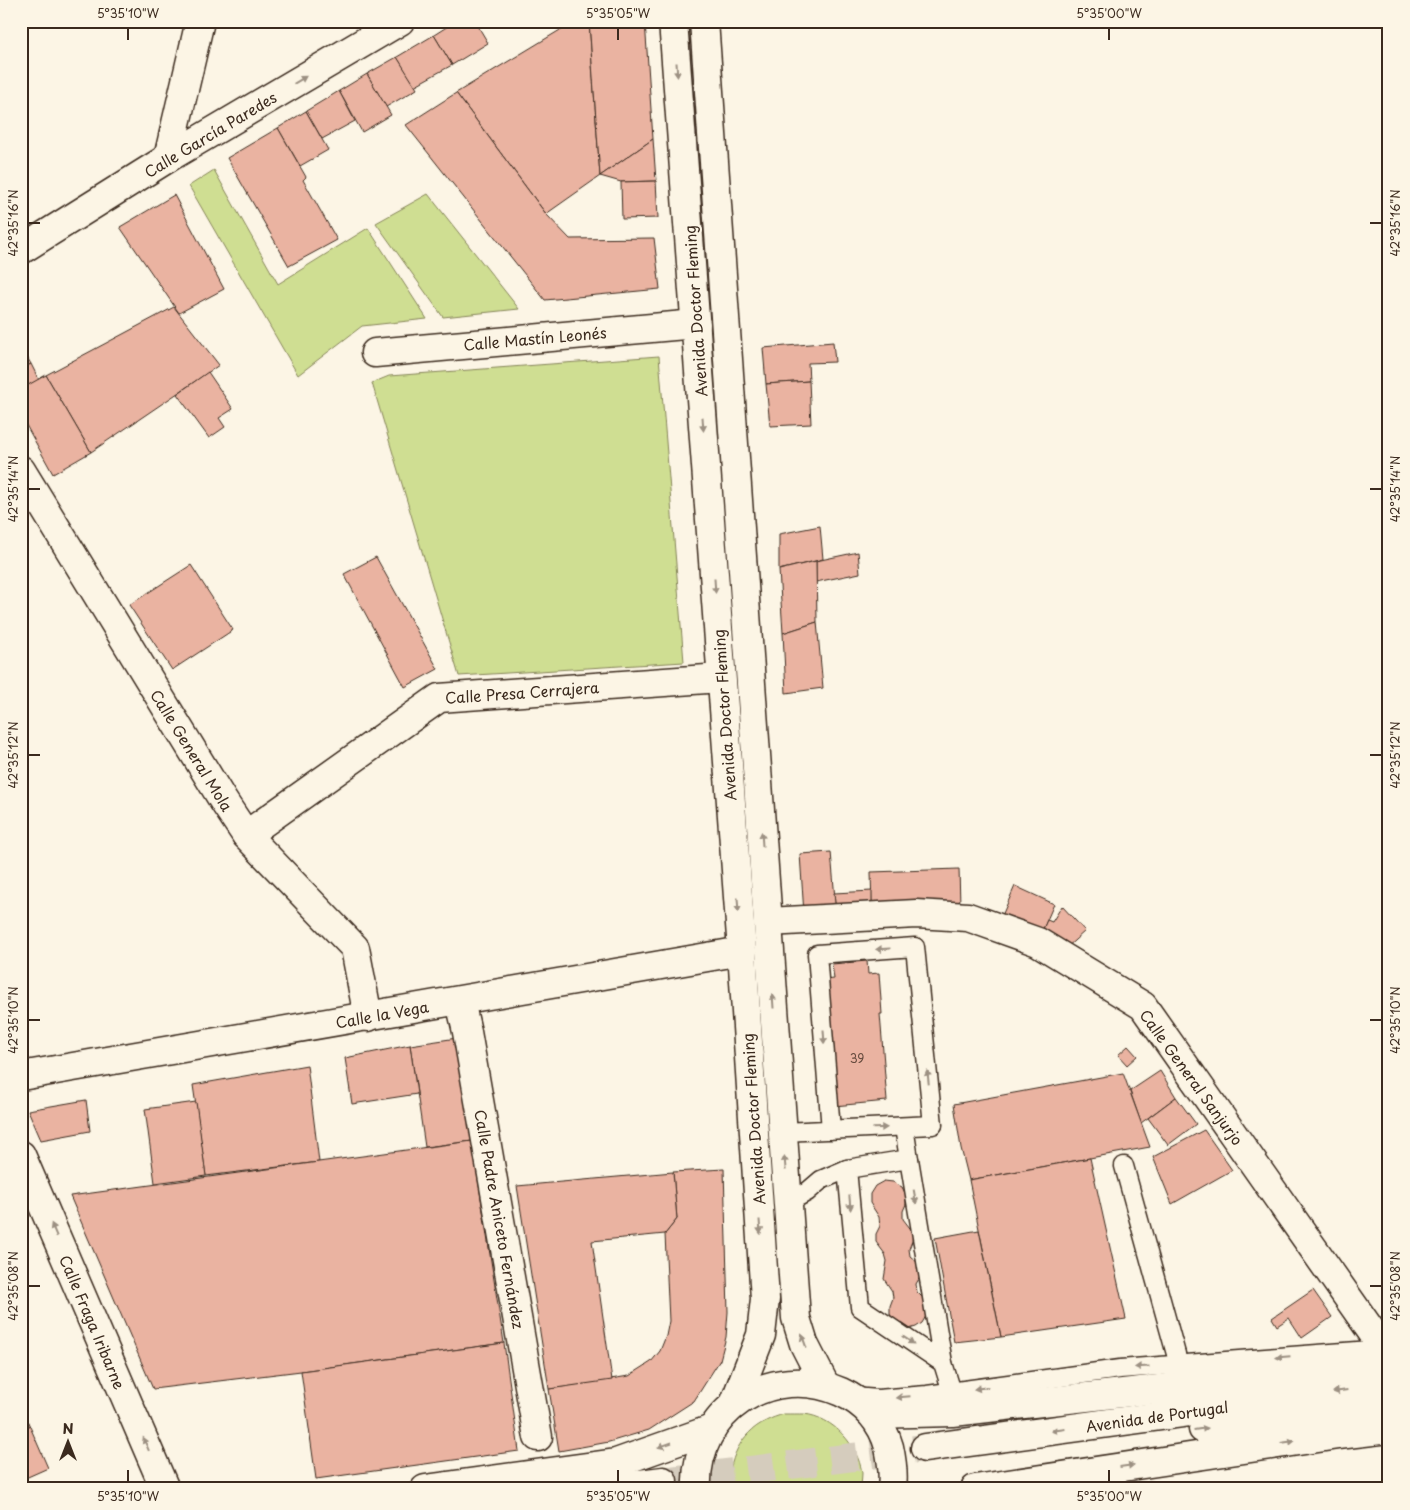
<svg xmlns="http://www.w3.org/2000/svg" width="1410" height="1510" font-family="'Playpen Sans',sans-serif">
	<style>
		.green { fill: #cfde92; stroke: #858458 }
		.building { fill: #eab3a1; stroke: #3b2a1e }
		.lines { fill: none; stroke-linecap: round; stroke-linejoin: round }
		.trunk-tunnel { stroke: #d5ccbd; stroke-width: 28; stroke-dasharray: 28 14; stroke-linecap: butt }
		.service-casing { stroke: #3b2a1e; stroke-width: 21 }
		.minor-casing { stroke: #3b2a1e; stroke-width: 31 }
		.primary-casing { stroke: #3b2a1e; stroke-width: 31 }
		.trunk-casing { stroke: #3b2a1e; stroke-width: 31 }
		.service { stroke: #fcf5e5; stroke-width: 18 }
		.minor { stroke: #fcf5e5; stroke-width: 28 }
		.primary { stroke: #fcf5e5; stroke-width: 28 }
		.trunk { stroke: #fcf5e5; stroke-width: 28 }
		.oneway { fill: #9c9082 }
		.ticks { fill: none; stroke: #3b2a1e; stroke-width: 2 }
		.labels { text-anchor: middle; dominant-baseline: central; stroke-width: 4; stroke-linejoin: round; paint-order: stroke }
		.number-label { font-size: 12px; fill: #674c3f }
		.street-label { font-size: 15px; fill: #3b2a1e; stroke: #fcf5e5 }
		.neatline { fill: none; stroke: #3b2a1e; stroke-width: 2 }
		.ticks-label { font-size: 12px; text-anchor: middle; fill: #3b2a1e }
	</style>
	<rect width="100%" height="100%" fill="#fcf5e5"/>
	<filter id="ink" filterUnits="userSpaceOnUse"><feTurbulence type="fractalNoise" baseFrequency=".02" numOctaves="2"/><feDisplacementMap in="SourceGraphic" scale="10" xChannelSelector="R" yChannelSelector="G"/><feConvolveMatrix kernelMatrix="1 2 1 2 8 2 1 2 1" color-interpolation-filters="sRGB"/></filter>
	<g filter="url(#ink)">
		<g class="green">
			<polygon points="214,170 278,284 368,228 427,319 362,326 298,375 189,186"/>
			<polygon points="428,194 519,309 443,317 376,223"/>
			<polygon points="659,356 684,662 459,676 372,383 389,376"/>
			<path d="M784 1414C791 1414 798 1414 804 1414 833 1417 858 1445 862 1473 862 1478 861 1484 861 1489H729C728 1461 740 1433 766 1421 771 1418 778 1416 784 1414Z"/>
		</g>
		<g class="building">
			<polygon points="456,21 475,21 488,43 452,65 434,35"/>
			<polygon points="559,21 575,21 563,28"/>
			<polygon points="575,21 589,21 600,176 546,214 456,93"/>
			<polygon points="589,21 645,21 653,139 600,176"/>
			<polygon points="434,35 452,65 414,86 397,57"/>
			<polygon points="397,57 417,89 386,107 367,74"/>
			<polygon points="367,74 391,115 362,132 339,91"/>
			<polygon points="339,91 355,121 322,139 306,111"/>
			<polygon points="456,93 546,214 570,239 654,238 660,289 545,300 406,125"/>
			<polygon points="306,111 328,150 300,166 278,128"/>
			<polygon points="278,128 306,177 303,180 337,240 289,266 227,158"/>
			<polygon points="653,139 656,181 621,182 600,176"/>
			<polygon points="656,181 658,218 622,219 621,182"/>
			<polygon points="174,195 224,289 179,313 120,227"/>
			<polygon points="174,307 219,365 91,452 46,375"/>
			<polygon points="833,342 835,362 808,363 809,381 766,384 763,348"/>
			<polygon points="21,347 31,364 21,369"/>
			<polygon points="31,364 39,380 21,389 21,369"/>
			<polygon points="208,372 233,409 219,418 225,427 209,438 177,394"/>
			<polygon points="46,375 91,452 53,474 21,416 21,389"/>
			<polygon points="809,381 811,424 770,426 766,384"/>
			<polygon points="820,526 823,559 779,570 779,534"/>
			<polygon points="858,552 860,573 816,582 816,561"/>
			<polygon points="376,557 438,669 405,687 344,574"/>
			<polygon points="816,561 817,622 783,633 779,570"/>
			<polygon points="191,565 233,630 172,670 129,605"/>
			<polygon points="817,622 823,688 786,693 783,633"/>
			<polygon points="831,852 836,911 804,914 800,854"/>
			<polygon points="959,869 960,905 872,909 871,872"/>
			<polygon points="1015,886 1054,904 1040,936 1001,918"/>
			<polygon points="872,891 872,909 836,911 834,893"/>
			<polygon points="1062,906 1085,931 1065,949 1040,936 1047,920 1052,922"/>
			<polygon points="867,961 868,974 879,973 882,1014 880,1014 887,1101 834,1106 824,980 834,979 832,964"/>
			<polygon points="457,1038 472,1141 425,1147 410,1045"/>
			<polygon points="410,1045 417,1094 352,1104 345,1058"/>
			<polygon points="1128,1046 1137,1056 1127,1065 1118,1055"/>
			<polygon points="307,1065 319,1162 206,1176 193,1085"/>
			<polygon points="1160,1071 1176,1097 1141,1123 1130,1091"/>
			<polygon points="1123,1073 1150,1147 969,1180 961,1148 954,1104"/>
			<polygon points="1176,1097 1196,1124 1168,1145 1148,1118"/>
			<polygon points="86,1100 90,1131 41,1140 28,1110"/>
			<polygon points="196,1102 206,1176 155,1183 145,1109"/>
			<polygon points="1204,1130 1232,1170 1172,1204 1153,1157"/>
			<polygon points="472,1141 504,1343 301,1371 153,1389 70,1196"/>
			<polygon points="1090,1158 1126,1319 1001,1337 969,1180"/>
			<polygon points="724,1169 728,1312 726,1337 720,1360 694,1401 649,1430 609,1442 559,1451 549,1389 629,1376 651,1362 660,1351 666,1336 669,1321 665,1234 677,1219 673,1172"/>
			<polygon points="673,1172 677,1219 665,1234 592,1241 612,1380 549,1389 517,1186"/>
			<polygon points="884,1181 893,1182 902,1187 906,1195 906,1204 903,1211 903,1219 913,1232 912,1241 909,1249 910,1256 916,1261 919,1269 920,1277 916,1284 917,1292 923,1298 926,1306 926,1316 922,1323 916,1327 909,1329 901,1326 894,1322 890,1314 890,1306 893,1298 892,1291 884,1279 887,1261 885,1254 876,1242 876,1234 880,1226 879,1217 870,1203 870,1194 875,1186"/>
			<polygon points="979,1230 1001,1337 954,1342 935,1238"/>
			<polygon points="1313,1290 1332,1317 1302,1338 1289,1318 1277,1326 1272,1318"/>
			<polygon points="504,1343 519,1451 316,1479 301,1371"/>
			<polygon points="21,1406 48,1468 21,1480"/>
		</g>
		<g class="lines">
			<polyline class="trunk-tunnel" points="663,1481 925,1448"/>
			<g class="service-casing">
				<g id="service">
					<polyline points="904,1127 909,1159"/>
					<polyline points="783,1132 933,1125 915,947 817,954 831,1130"/>
					<polyline points="1124,1166 1176,1354 1178,1365"/>
					<polyline points="847,1169 909,1159 943,1363"/>
					<polyline points="789,1202 807,1192 821,1180 847,1169 860,1307 943,1363 952,1392"/>
					<polyline points="853,1397 878,1399 927,1395 1120,1369 1384,1349"/>
				</g>
			</g>
			<g class="minor-casing">
				<g id="minor">
					<polyline points="168,158 200,21"/>
					<polyline points="21,250 168,158 400,21"/>
					<polyline points="375,353 696,324"/>
					<polyline points="21,470 224,802 246,835 355,948 368,1017"/>
					<polyline points="246,835 439,698 721,678"/>
					<polyline points="768,922 916,914 968,917 1038,942 1143,1006 1384,1349 1389,1348"/>
					<polyline points="460,1001 467,1032 538,1437"/>
					<polyline points="21,1076 742,951"/>
					<polyline points="21,1155 165,1489"/>
				</g>
			</g>
			<g class="primary-casing">
				<g id="primary">
					<polyline points="673,21 742,951 765,1299 761,1335 734,1404"/>
					<polyline points="704,21 796,1318 804,1344 825,1385"/>
					<path d="M697 1489C693 1411 771 1361 841 1392 865 1403 882 1422 889 1447 892 1461 894 1474 892 1489"/>
				</g>
			</g>
			<g class="trunk-casing">
				<g id="trunk">
					<polyline points="872,1414 953,1412 1389,1363"/>
					<polyline points="1203,1429 1389,1405"/>
					<polyline points="925,1448 1389,1385"/>
					<polyline points="425,1489 616,1463 712,1429"/>
					<polyline points="602,1489 663,1481"/>
					<polyline points="975,1489 1338,1435 1389,1429"/>
				</g>
			</g>
			<use href="#service" class="service"/>
			<use href="#minor" class="minor"/>
			<use href="#primary" class="primary"/>
			<use href="#trunk" class="trunk"/>
		</g>
		<defs><path id="oneway-solid" d="M-6-.8H1V-3.2L6.5 0L1 3.2V.8H-6Z" transform="scale(1.25)"/></defs>
		<g class="oneway">
			<use href="#oneway-solid" transform="translate(677 70) rotate(86)"/>
			<use href="#oneway-solid" transform="translate(300 80) rotate(-31)"/>
			<use href="#oneway-solid" transform="translate(703 424) rotate(86)"/>
			<use href="#oneway-solid" transform="translate(715 586) rotate(86)"/>
			<use href="#oneway-solid" transform="translate(762 839) rotate(-94)"/>
			<use href="#oneway-solid" transform="translate(738 905) rotate(86)"/>
			<use href="#oneway-solid" transform="translate(883 949) rotate(176)"/>
			<use href="#oneway-solid" transform="translate(773 1001) rotate(-94)"/>
			<use href="#oneway-solid" transform="translate(824 1037) rotate(86)"/>
			<use href="#oneway-solid" transform="translate(928 1077) rotate(-96)"/>
			<use href="#oneway-solid" transform="translate(880 1128) rotate(-2)"/>
			<use href="#oneway-solid" transform="translate(785 1163) rotate(-95)"/>
			<use href="#oneway-solid" transform="translate(915 1197) rotate(80)"/>
			<use href="#oneway-solid" transform="translate(850 1203) rotate(85)"/>
			<use href="#oneway-solid" transform="translate(760 1227) rotate(86)"/>
			<use href="#oneway-solid" transform="translate(54 1230) rotate(-113)"/>
			<use href="#oneway-solid" transform="translate(908 1340) rotate(34)"/>
			<use href="#oneway-solid" transform="translate(804 1341) rotate(-110)"/>
			<use href="#oneway-solid" transform="translate(1283 1357) rotate(175)"/>
			<use href="#oneway-solid" transform="translate(1142 1367) rotate(177)"/>
			<use href="#oneway-solid" transform="translate(981 1388) rotate(172)"/>
			<use href="#oneway-solid" transform="translate(1340 1391) rotate(172)"/>
			<use href="#oneway-solid" transform="translate(903 1397) rotate(175)"/>
			<use href="#oneway-solid" transform="translate(1201 1429) rotate(-7)"/>
			<use href="#oneway-solid" transform="translate(1058 1430) rotate(172)"/>
			<use href="#oneway-solid" transform="translate(1288 1442) rotate(-8)"/>
			<use href="#oneway-solid" transform="translate(146 1444) rotate(-113)"/>
			<use href="#oneway-solid" transform="translate(665 1445) rotate(161)"/>
			<use href="#oneway-solid" transform="translate(1127 1466) rotate(-8)"/>
		</g>
	</g>
	<path class="ticks" d="M128 28V40M618 28V40M1109 28V40M28 223H40M1370 223H1382M28 489H40M1370 489H1382M28 755H40M1370 755H1382M28 1020H40M1370 1020H1382M28 1286H40M1370 1286H1382M128 1470V1482M618 1470V1482M1109 1470V1482"/>
	<g class="labels">
		<g class="number-label">
			<text x="857" y="1058">39</text>
		</g>
		<g class="street-label">
			<text transform="translate(210 134) rotate(-31)">Calle García Paredes</text>
			<text transform="translate(695 311) rotate(-94)">Avenida Doctor Fleming</text>
			<text transform="translate(535 338) rotate(-5)">Calle Mastín Leonés</text>
			<text transform="translate(522 692) rotate(-4)">Calle Presa Cerrajera</text>
			<text transform="translate(724 715) rotate(-94)">Avenida Doctor Fleming</text>
			<text transform="translate(192 750) rotate(58)">Calle General Mola</text>
			<text transform="translate(382 1014) rotate(-10)">Calle la Vega</text>
			<text transform="translate(1192 1077) rotate(54)">Calle General Sanjurjo</text>
			<text transform="translate(753 1119) rotate(-94)">Avenida Doctor Fleming</text>
			<text transform="translate(500 1219) rotate(80)">Calle Padre Aniceto Fernández</text>
			<text transform="translate(93 1322) rotate(67)">Calle Fraga Iribarne</text>
			<text transform="translate(1157 1416) rotate(-8)">Avenida de Portugal</text>
		</g>
	</g>
	<rect width="1410" height="1510" fill="none" stroke="#fcf5e5" stroke-width="55"/>
	<g transform="translate(68 1442)" stroke="#fcf5e5" stroke-width="4" paint-order="stroke">
	<path d="M0-4L9 19L0 12L-9 19Z" fill="#3b2a1e"/>
	<text y="-8" font-size="14" font-weight="bold" text-anchor="middle" fill="#3b2a1e">N</text>
	</g>
	<rect x="28" y="28" width="1354" height="1454" class="neatline"/>
	<g class="ticks-label">
		<text x="128" y="18">5°35'10"W</text>
		<text x="618" y="18">5°35'05"W</text>
		<text x="1109" y="18">5°35'00"W</text>
		<text transform="translate(14 223) rotate(-90)" y="4">42°35'16"N</text>
		<text transform="translate(1396 223) rotate(-90)" y="4">42°35'16"N</text>
		<text transform="translate(14 489) rotate(-90)" y="4">42°35'14"N</text>
		<text transform="translate(1396 489) rotate(-90)" y="4">42°35'14"N</text>
		<text transform="translate(14 755) rotate(-90)" y="4">42°35'12"N</text>
		<text transform="translate(1396 755) rotate(-90)" y="4">42°35'12"N</text>
		<text transform="translate(14 1020) rotate(-90)" y="4">42°35'10"N</text>
		<text transform="translate(1396 1020) rotate(-90)" y="4">42°35'10"N</text>
		<text transform="translate(14 1286) rotate(-90)" y="4">42°35'08"N</text>
		<text transform="translate(1396 1286) rotate(-90)" y="4">42°35'08"N</text>
		<text x="128" y="1501">5°35'10"W</text>
		<text x="618" y="1501">5°35'05"W</text>
		<text x="1109" y="1501">5°35'00"W</text>
	</g>
</svg>
